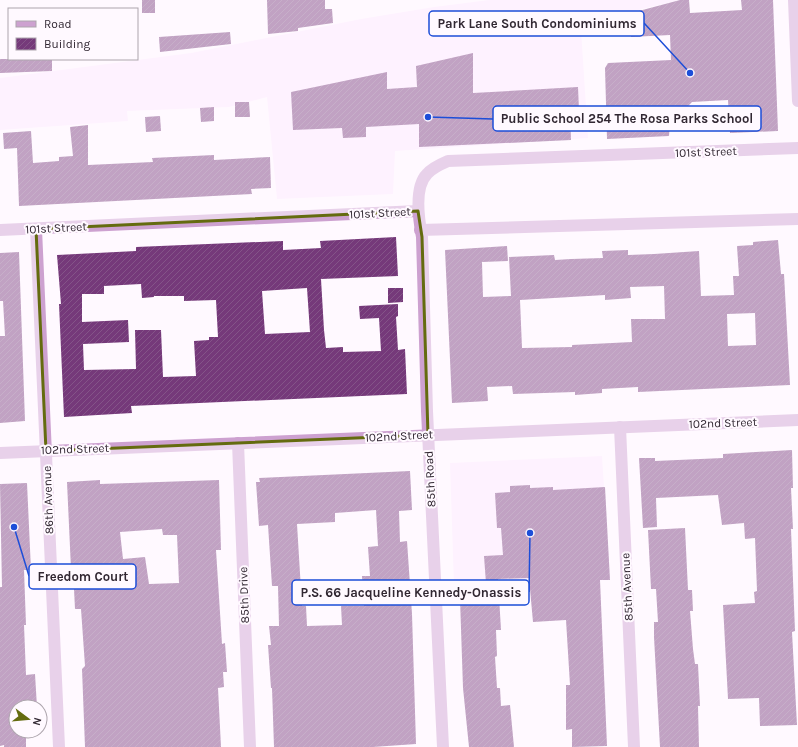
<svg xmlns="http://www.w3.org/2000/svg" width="798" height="747" font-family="Karla,sans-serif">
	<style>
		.built { fill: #fde9fe }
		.building { fill: url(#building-hatch); fill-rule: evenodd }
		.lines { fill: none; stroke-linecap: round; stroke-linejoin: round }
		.street { stroke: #cda1d0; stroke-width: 12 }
		.marked { fill: none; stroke: #646b0f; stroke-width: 3; stroke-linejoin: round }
		.labels { text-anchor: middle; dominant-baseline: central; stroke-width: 4; stroke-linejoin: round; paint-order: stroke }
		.street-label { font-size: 12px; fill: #312732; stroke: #fff9ff }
		.leader { fill: none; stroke: #1d4ed8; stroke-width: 1.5 }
		.callout-dot { fill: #1d4ed8; stroke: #fff9ff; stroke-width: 1.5 }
		.callout { fill: #fff9ff; stroke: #1d4ed8; stroke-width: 1.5 }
		.callout-label { font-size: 13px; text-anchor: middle; font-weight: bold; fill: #312732 }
	</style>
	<defs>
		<pattern id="building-hatch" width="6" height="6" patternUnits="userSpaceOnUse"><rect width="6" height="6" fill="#75397a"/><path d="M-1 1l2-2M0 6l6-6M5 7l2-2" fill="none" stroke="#845488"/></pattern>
	</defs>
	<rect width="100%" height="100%" fill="#fff9ff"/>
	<g class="built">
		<polygon points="489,0 680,0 642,9 581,29 588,138 395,151 393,194 277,199 267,97 229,107 127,111 128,121 0,130 0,78 191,53 361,19 434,7"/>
		<polygon points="602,456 610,580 454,586 450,463"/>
	</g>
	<g class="building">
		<rect x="142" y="0" width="13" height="13"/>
		<polygon points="267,0 325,0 325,9 332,9 333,23 298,28 298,31 268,34"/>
		<polygon points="680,0 689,0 690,13 742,10 741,0 773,0 778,131 730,133 728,100 692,102 685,109 671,110 669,136 607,139 605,68 608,63 671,60 670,35 631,37 631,34 621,34 620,16"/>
		<polygon points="230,32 231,44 160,52 159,37"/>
		<polygon points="473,53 473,93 578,87 579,110 570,110 571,140 419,147 419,124 366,127 366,137 343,138 342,128 293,130 291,92 387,72 387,89 417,87 416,66"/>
		<polygon points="0,59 52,59 52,71 0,73"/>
		<polygon points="235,102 249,102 250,117 235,117"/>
		<polygon points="214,107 214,121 201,122 200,108"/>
		<polygon points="160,116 161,131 146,132 145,117"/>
		<polygon points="88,125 88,165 153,162 152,158 214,155 214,160 270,157 271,188 251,189 252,194 19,206 17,148 4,149 3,133 31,131 33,163 59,161 59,157 73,156 70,127"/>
		<path d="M396 237 398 276 321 279 324 330 326 348 343 347V352L381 351 379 318 360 319 359 306 398 304V316L396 317 398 350 405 349 407 394 131 406 132 413 64 417 59 304H61L57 255 136 251V247L283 241V250L321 248 320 241ZM141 284 142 298 154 297V296H184V301L216 300 218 337H209V340L194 341 196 376 163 377 161 330H135L136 369 84 370 83 344 129 342 128 320 82 322V294H104V286ZM307 288 310 332 265 334 262 291Z"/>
		<path d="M778 240 781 274H784L790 385 638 392V387L602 389V393L575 395V392L513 394 512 386 487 387 488 401 452 403 445 250 507 246 508 261 482 262 483 297 511 296 509 257 554 255 555 260 571 259 603 258 602 251 628 250V255L654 254 699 251 701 296 734 295 733 276H739L737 246 753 245V242ZM664 286 665 319H631L632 342 572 345V347L522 348 520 300 605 295V300L631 298 630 287ZM755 313 756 345 728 346 727 314Z"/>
		<polygon points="19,252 25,421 0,423 0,336 5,336 3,301 0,301 0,253"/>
		<polygon points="388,288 403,288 403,302 388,303"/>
		<polygon points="792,450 793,488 791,488 793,529 791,529 795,631 792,632 797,725 760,726 759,698 728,699 723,605 755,603 754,592 757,591 755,538 745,539 744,523 722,525 718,495 656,498 657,527 643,528 639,458 655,458 655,461 723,458 723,454"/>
		<path d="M410 471 412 510 399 511 400 542 407 541 412 614 416 744 373 747H274L272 688H271L268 645H271L269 626H279L278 586H272L268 525 259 526 256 482H260L259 478ZM376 510 378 546 368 547 370 576H362L364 606H341L342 625 307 626 306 606H302L297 524 335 522V513Z"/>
		<path d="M100 480V484L219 480 221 550H216L222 644 225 643 227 672H223L224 687 218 688 221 747H85L82 669 85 666 81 609H75L73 569H71L67 482ZM162 529 163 535H177L179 583 149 584 145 557 123 559 120 532Z"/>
		<polygon points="27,483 31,570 24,570 26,625 24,625 26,675 35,674 37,707 16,707 16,731 26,731 26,747 4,747 4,745 0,746 0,587 2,587 0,484"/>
		<polygon points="530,485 530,488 553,487 553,490 605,487 610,580 600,580 607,746 572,747 572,729 566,730 566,685 570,685 566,620 533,622 529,578 498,579 501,630 496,630 497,656 495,657 497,688 500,688 501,706 510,705 514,747 469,747 463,688 460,599 487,597 484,556 503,555 501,528 497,528 495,493 510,492 510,486"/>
		<polygon points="685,528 688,590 692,590 693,611 690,611 693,649 695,664 698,664 700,706 698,706 699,747 660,747 654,637 654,622 658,622 656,589 651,589 648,530"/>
	</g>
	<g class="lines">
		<g class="street">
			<polyline points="794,0 798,101"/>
			<polyline points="36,229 59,747"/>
			<polyline points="0,230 418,211"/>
			<polyline points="420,230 798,219"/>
			<polyline points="620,427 634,747"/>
			<polyline points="238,443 250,747"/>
			<polyline points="0,453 798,420"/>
			<path d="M443 747 427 411 422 237C419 221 414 187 427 174 432 168 441 164 448 161L798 148"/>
		</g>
	</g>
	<path d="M0 0H798V747H0ZM418 211 422 237 428 435 46 451 36 229Z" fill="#fff9ff" fill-opacity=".55" fill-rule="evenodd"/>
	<path class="marked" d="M418 211 422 237 428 435 46 451 36 229Z"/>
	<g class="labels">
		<g class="street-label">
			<text transform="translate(706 152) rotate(-2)">101st Street</text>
			<text transform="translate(380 213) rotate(-3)">101st Street</text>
			<text transform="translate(56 228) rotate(-3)">101st Street</text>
			<text transform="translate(723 423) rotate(-2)">102nd Street</text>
			<text transform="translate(399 436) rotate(-3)">102nd Street</text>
			<text transform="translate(75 449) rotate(-2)">102nd Street</text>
			<text transform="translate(430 479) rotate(-93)">85th Road</text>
			<text transform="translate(48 500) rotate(-92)">86th Avenue</text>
			<text transform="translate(627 587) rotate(-93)">85th Avenue</text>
			<text transform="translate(244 595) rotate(-92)">85th Drive</text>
		</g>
	</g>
	<path class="leader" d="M690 73L644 23M428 117L493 119M14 527L29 576M530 533L529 592"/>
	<g class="callout-dot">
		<circle cx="690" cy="73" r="4"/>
		<circle cx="428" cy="117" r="4"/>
		<circle cx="14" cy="527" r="4"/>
		<circle cx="530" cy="533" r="4"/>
	</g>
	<g class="callout">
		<rect x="429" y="11" width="215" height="25" rx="4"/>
		<rect x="493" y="106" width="268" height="25" rx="4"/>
		<rect x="29" y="564" width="107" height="25" rx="4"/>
		<rect x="292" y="580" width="237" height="25" rx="4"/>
	</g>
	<g class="callout-label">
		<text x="537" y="28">Park Lane South Condominiums</text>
		<text x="627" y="123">Public School 254 The Rosa Parks School</text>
		<text x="83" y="581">Freedom Court</text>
		<text x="411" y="597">P.S. 66 Jacqueline Kennedy-Onassis</text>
	</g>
	<rect x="8" y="8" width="130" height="52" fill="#fff9ff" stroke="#ada5ad"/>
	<rect x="16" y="21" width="20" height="6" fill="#cda1d0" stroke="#ada5ad"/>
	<text x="44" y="28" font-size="12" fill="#312732">Road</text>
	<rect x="16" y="38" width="20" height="12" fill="url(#building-hatch)" stroke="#ada5ad"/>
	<text x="44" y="48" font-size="12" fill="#312732">Building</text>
	<g transform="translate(28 719) rotate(106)"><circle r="19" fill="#fff9ff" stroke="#ada5ad"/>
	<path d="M0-3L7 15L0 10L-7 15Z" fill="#646b0f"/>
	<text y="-6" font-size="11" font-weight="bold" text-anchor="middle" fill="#312732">N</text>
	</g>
</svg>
